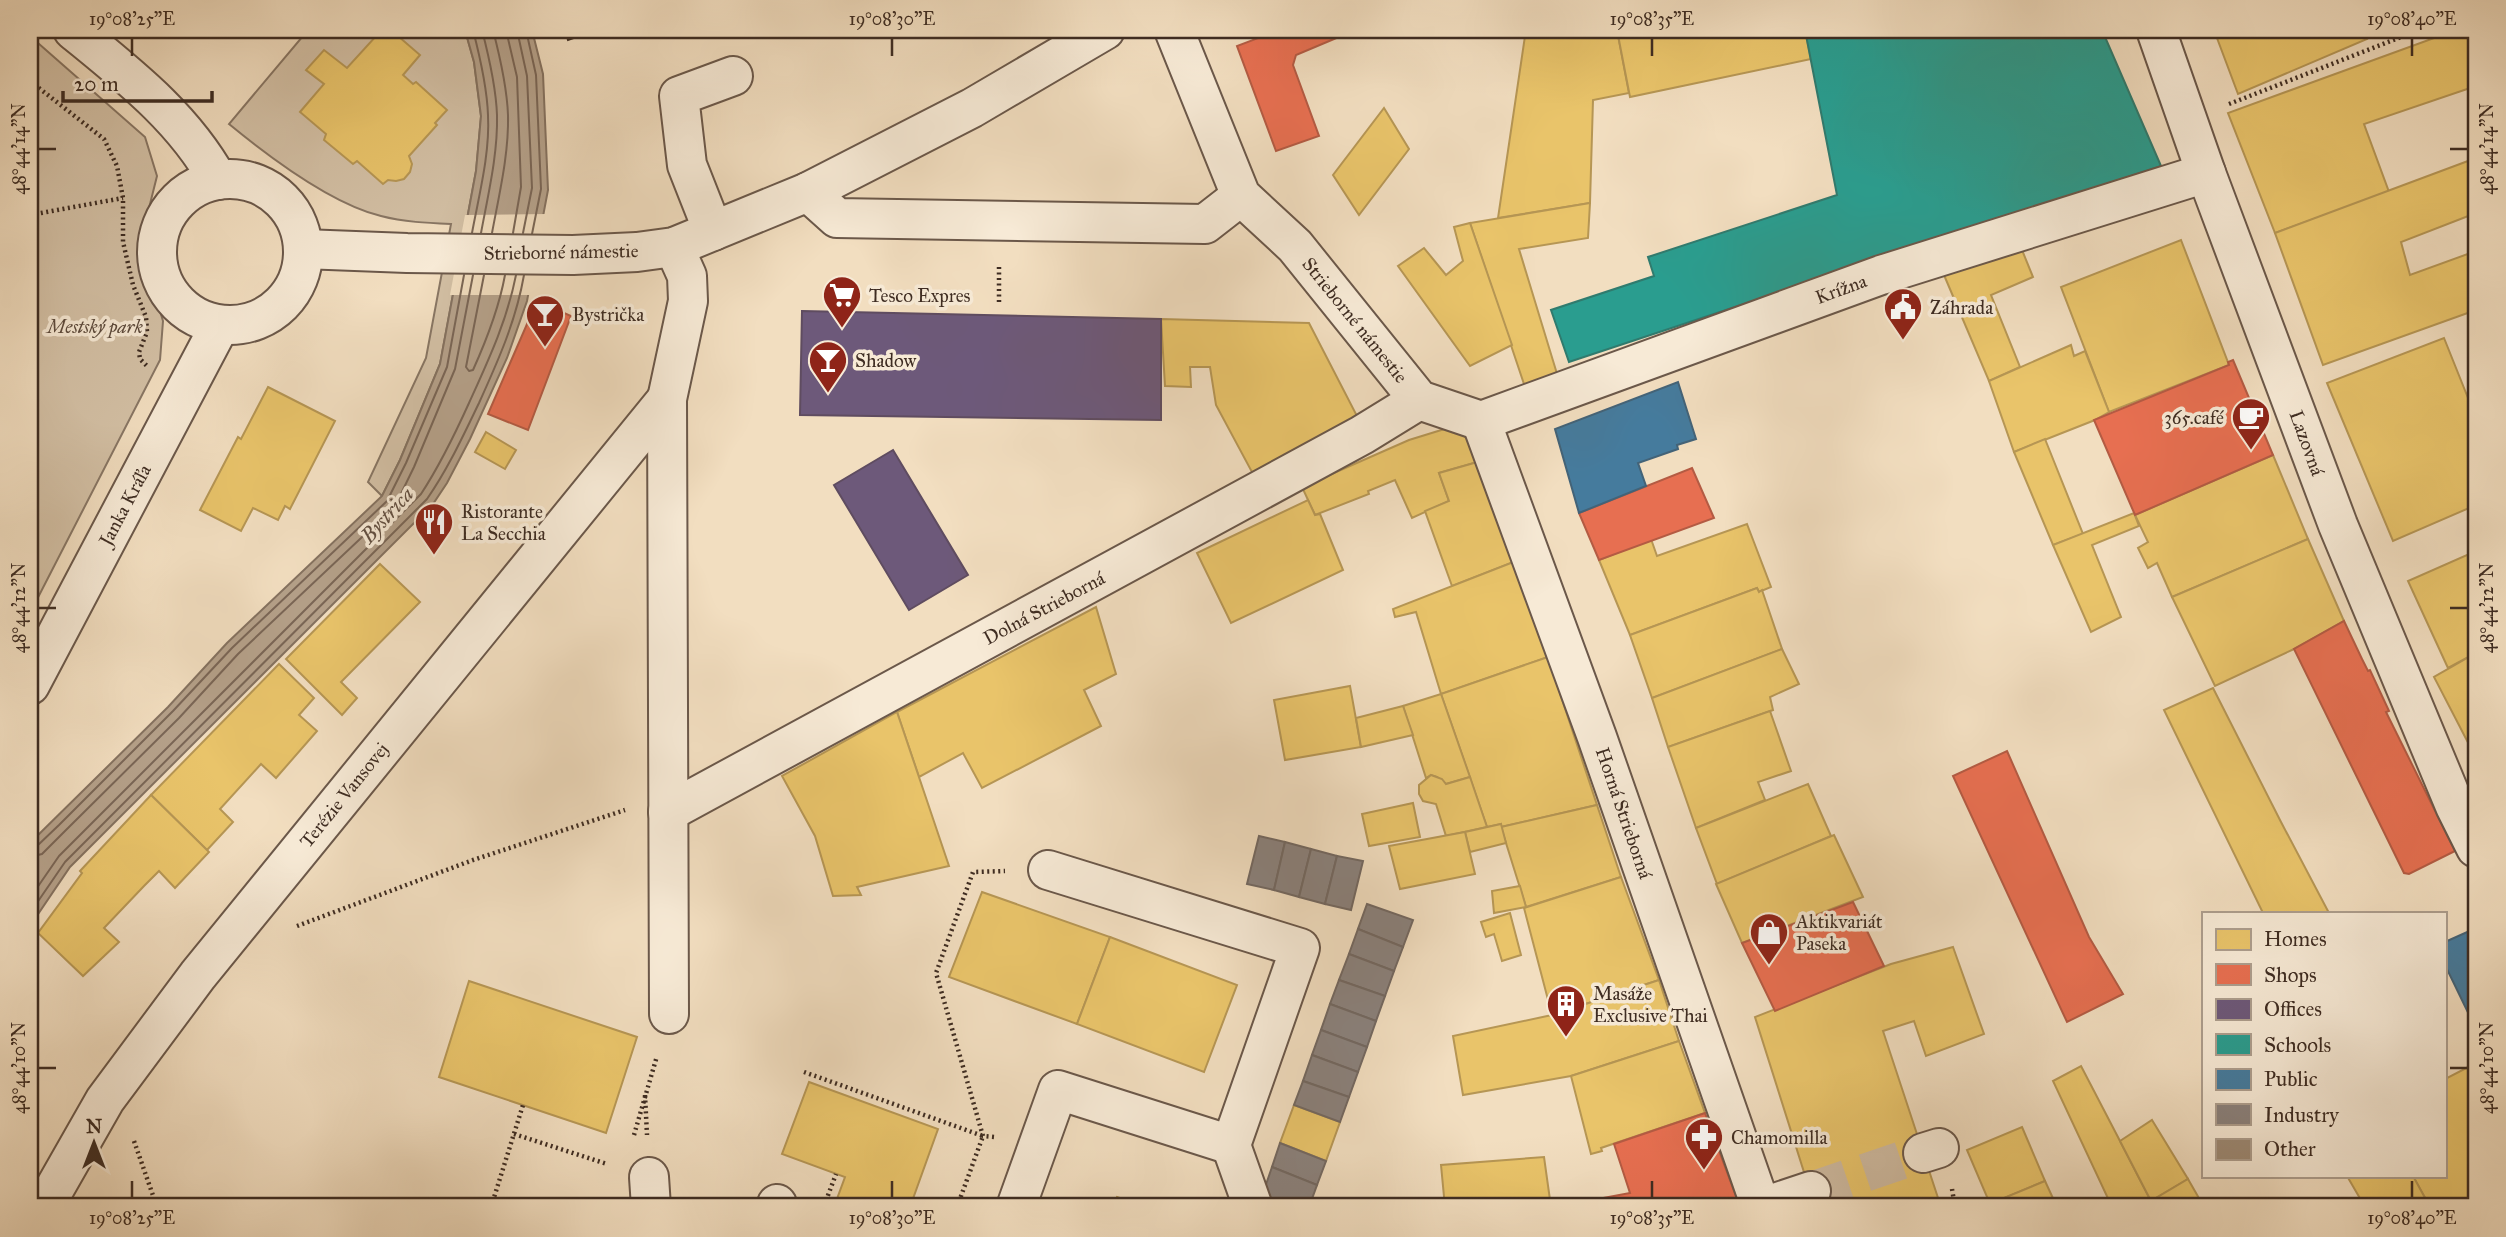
<svg xmlns="http://www.w3.org/2000/svg" width="2506" height="1237" font-family="'IM FELL Great Primer',serif">
	<style>
		.green { fill: #d3c0a5; stroke: #887664; stroke-width: 2 }
		.water { fill: #b5a18a; stroke: #857260; stroke-width: 2 }
		.pier { fill: #f2dec0 }
		.homes { fill: #e9c46a; stroke: #b69654; stroke-width: 2 }
		.shops { fill: #e76f51; stroke: #b45b43; stroke-width: 2 }
		.offices { fill: #6d597a; stroke: #5f4c60; stroke-width: 2 }
		.schools { fill: #2a9d8f; stroke: #307b6e; stroke-width: 2 }
		.public { fill: #457b9d; stroke: #436378; stroke-width: 2 }
		.industry { fill: #8a817c; stroke: #736861; stroke-width: 2 }
		.lines { fill: none; stroke-linecap: round; stroke-linejoin: round }
		.shore { stroke: #7a6656; stroke-width: 2 }
		.building { fill: #9c8974; stroke: #3e2c22; stroke-width: 2 }
		.minor-tunnel { stroke: #cebaa0; stroke-width: 38; stroke-dasharray: 38 19; stroke-linecap: butt }
		.minor-casing { stroke: #6b584a; stroke-width: 42 }
		.path { stroke: #3e2c22; stroke-width: 4.5; stroke-dasharray: 2 3.5; stroke-linecap: butt }
		.minor { stroke: #f7ead6; stroke-width: 38 }
		.ticks { fill: none; stroke: #3e2c22; stroke-width: 2.5 }
		.labels { text-anchor: middle; dominant-baseline: central; stroke-width: 7; stroke-linejoin: round; paint-order: stroke }
		.street-label { font-size: 19px; fill: #3e2c22; stroke: #f7ead6 }
		.poi-label { font-size: 19px; fill: #3e2c22; stroke: #f7ead6; text-anchor: start }
		.park-label { font-size: 19px; font-style: italic; fill: #5c4a3c; stroke: #f7ead6 }
		.water-label { font-size: 21px; font-style: italic; fill: #624f41; stroke: #f7ead6 }
		.neatline { fill: none; stroke: #3e2c22; stroke-width: 2.5 }
		.ticks-label { font-size: 18px; text-anchor: middle; fill: #3e2c22 }
	</style>
	<rect width="100%" height="100%" fill="#f2dec0"/>
	<filter id="stains"><feTurbulence type="fractalNoise" baseFrequency=".00286" numOctaves="4"/><feColorMatrix values="0 0 0 0 .2 0 0 0 0 .09 0 0 0 0 .02 0 0 0 .5 -.17"/></filter>
	<radialGradient id="worn" r=".72"><stop offset=".6" stop-color="#630" stop-opacity="0"/><stop offset="1" stop-color="#630" stop-opacity=".3"/></radialGradient>
	<g class="green">
		<path d="M308 30H465L474 62 481 116 476 171 440 364 400 460 382 496 368 482 426 358 451 224C427 223 404 222 381 216 332 204 268 156 229 124Z"/>
		<polygon points="30,36 145,137 157,176 145,224 145,261 163,321 160,360 30,613"/>
	</g>
	<polygon class="water" points="465,30 532,30 543,74 548,190 527,301 507,358 470,439 447,483 433,504 70,867 30,926 30,843 168,707 227,643 382,496 400,460 440,364 476,171 481,116 474,62"/>
	<polygon class="pier" points="547,214 532,295 450,295 465,215"/>
	<g class="homes">
		<polygon points="385,30 391,30 420,55 403,75 413,84 416,82 447,110 435,123 437,125 409,156 412,164 410,172 404,179 396,181 388,180 383,184 357,161 353,164 324,140 326,134 300,112 324,84 306,70 324,50 347,68 377,35 379,36"/>
		<polygon points="1557,30 1617,30 1629,93 1593,100 1590,203 1498,218 1525,36"/>
		<polygon points="1617,30 1805,30 1811,59 1630,97"/>
		<polygon points="2214,30 2363,30 2367,39 2238,94"/>
		<polygon points="2456,30 2476,30 2476,86 2364,124 2389,192 2275,233 2228,113"/>
		<polygon points="1384,108 1409,149 1359,215 1333,175"/>
		<polygon points="2476,158 2476,213 2401,242 2410,275 2476,251 2476,310 2323,365 2275,233"/>
		<polygon points="1590,203 1588,238 1519,249 1558,377 1525,387 1470,223"/>
		<polygon points="1470,223 1512,345 1470,366 1398,266 1424,248 1446,275 1463,261 1454,227"/>
		<polygon points="2181,240 2229,365 2109,412 2061,287"/>
		<polygon points="2022,250 2033,277 1991,295 2020,367 1989,381 1944,275"/>
		<polygon points="1161,319 1309,323 1358,418 1253,474 1216,405 1210,367 1190,367 1191,387 1165,386"/>
		<polygon points="2444,338 2476,418 2476,505 2393,541 2327,383"/>
		<polygon points="2071,345 2074,356 2085,351 2109,412 2095,420 2014,452 1989,381"/>
		<polygon points="268,387 335,421 290,509 285,506 278,520 253,508 241,531 200,510 238,437 241,439"/>
		<polygon points="1464,423 1481,461 1439,473 1449,501 1412,518 1395,480 1368,491 1369,494 1315,515 1302,487 1409,440"/>
		<polygon points="486,432 516,450 505,469 475,452"/>
		<polygon points="2045,439 2083,534 2053,545 2014,452"/>
		<polygon points="2273,455 2308,539 2172,597 2157,563 2148,568 2138,548 2148,542 2135,515"/>
		<polygon points="1481,461 1516,561 1452,586 1425,511 1449,501 1439,473"/>
		<polygon points="1308,500 1315,515 1320,514 1343,570 1231,623 1197,553"/>
		<polygon points="2134,513 2139,526 2092,545 2121,617 2091,632 2053,545"/>
		<polygon points="1747,524 1771,587 1759,592 1757,588 1630,635 1599,560 1651,539 1657,556"/>
		<polygon points="2308,539 2344,621 2294,649 2215,686 2172,597"/>
		<polygon points="2476,551 2476,653 2448,668 2408,581"/>
		<polygon points="1516,561 1548,657 1441,694 1416,612 1395,617 1393,609"/>
		<polygon points="380,564 420,602 341,682 357,698 342,715 286,659"/>
		<polygon points="1757,588 1759,592 1762,590 1782,649 1652,698 1630,635"/>
		<polygon points="1096,607 1116,674 1084,690 1101,726 982,788 963,753 919,777 897,712"/>
		<polygon points="1782,649 1799,684 1770,697 1773,710 1668,747 1652,698"/>
		<polygon points="2476,653 2476,758 2434,677"/>
		<polygon points="1548,657 1597,805 1501,827 1501,824 1487,827 1441,694"/>
		<polygon points="279,664 314,698 299,715 317,731 276,778 261,764 220,809 233,822 207,850 151,795"/>
		<polygon points="1350,686 1361,747 1285,760 1274,700"/>
		<polygon points="2213,688 2281,822 2329,913 2263,913 2164,710"/>
		<polygon points="1441,694 1470,777 1446,784 1437,777 1431,775 1426,778 1403,706"/>
		<polygon points="1403,706 1413,735 1361,747 1356,718"/>
		<polygon points="1770,711 1791,771 1758,782 1765,800 1696,828 1668,747"/>
		<polygon points="897,712 949,866 857,887 861,895 833,896 815,836 782,776"/>
		<polygon points="1431,775 1442,779 1446,784 1470,777 1487,827 1446,836 1436,804 1423,801 1419,794 1419,785"/>
		<polygon points="1808,784 1831,836 1717,884 1696,828"/>
		<polygon points="151,795 209,852 175,888 159,871 144,886 104,928 119,942 83,976 38,933 82,873 80,871"/>
		<polygon points="1413,803 1420,837 1369,846 1362,814"/>
		<polygon points="1597,805 1621,877 1526,907 1501,827"/>
		<polygon points="1501,824 1506,843 1470,852 1465,832"/>
		<polygon points="1465,832 1475,874 1400,889 1389,846"/>
		<polygon points="1834,835 1863,897 1742,943 1716,884"/>
		<polygon points="1621,877 1659,980 1552,1015 1524,908"/>
		<polygon points="1520,886 1526,907 1494,913 1492,891"/>
		<polygon points="982,892 1110,937 1077,1024 949,977"/>
		<polygon points="1510,913 1521,955 1502,961 1494,934 1486,937 1481,922"/>
		<polygon points="1110,937 1237,985 1204,1072 1077,1024"/>
		<polygon points="1953,947 1984,1034 1926,1056 1914,1021 1883,1031 1941,1207 1815,1207 1755,1017 1891,964"/>
		<polygon points="1659,980 1679,1041 1571,1076 1463,1095 1453,1036 1552,1015"/>
		<polygon points="469,981 637,1037 606,1133 439,1077"/>
		<polygon points="1679,1041 1705,1113 1601,1148 1602,1151 1591,1154 1571,1076"/>
		<polygon points="2476,1063 2476,1207 2430,1207 2413,1176 2445,1176 2445,1079"/>
		<polygon points="2081,1066 2120,1141 2154,1207 2112,1207 2053,1081"/>
		<polygon points="809,1082 938,1129 910,1207 834,1207 845,1177 782,1154"/>
		<polygon points="1294,1105 1340,1122 1326,1161 1280,1143"/>
		<polygon points="2152,1120 2188,1179 2151,1201 2120,1141"/>
		<polygon points="2022,1127 2045,1181 1990,1204 1967,1150"/>
		<polygon points="1544,1157 1551,1207 1445,1207 1441,1165"/>
		<polygon points="2347,1176 2413,1176 2430,1207 2365,1207"/>
		<polygon points="2188,1179 2204,1207 2154,1207 2151,1201"/>
		<polygon points="2045,1181 2057,1207 2002,1207 1999,1200"/>
		<polygon points="1117,1197 1144,1207 1113,1207"/>
	</g>
	<g class="shops">
		<polygon points="1273,30 1353,31 1296,55 1293,65 1319,136 1276,151 1237,46 1274,32"/>
		<polygon points="537,301 571,316 528,430 488,414"/>
		<polygon points="2233,360 2273,455 2135,515 2094,420 2229,365 2228,362"/>
		<polygon points="1692,468 1714,518 1599,560 1579,513"/>
		<polygon points="2344,621 2362,659 2368,671 2370,670 2389,711 2386,712 2455,851 2409,874 2404,873 2294,649"/>
		<polygon points="2007,751 2089,937 2123,994 2067,1022 1953,776"/>
		<polygon points="1853,902 1884,966 1775,1011 1742,943"/>
		<polygon points="1705,1113 1740,1207 1555,1207 1630,1193 1614,1144"/>
	</g>
	<g class="offices">
		<polygon points="802,311 1161,319 1161,420 800,415"/>
		<polygon points="893,450 968,575 909,610 834,485"/>
	</g>
	<polygon class="schools" points="1805,30 2102,30 2161,166 1569,362 1551,310 1654,276 1648,257 1837,195"/>
	<g class="public">
		<polygon points="1678,382 1696,439 1677,445 1678,449 1638,463 1646,486 1579,513 1555,429"/>
		<polygon points="2476,928 2476,1029 2445,965 2445,942"/>
	</g>
	<g class="industry">
		<polygon points="1259,836 1285,842 1274,890 1247,884"/>
		<polygon points="1285,842 1311,849 1299,897 1274,890"/>
		<polygon points="1311,849 1337,856 1325,904 1299,897"/>
		<polygon points="1337,856 1363,861 1351,910 1325,904"/>
		<polygon points="1367,904 1413,920 1403,947 1358,929"/>
		<polygon points="1358,929 1403,947 1394,971 1349,954"/>
		<polygon points="1349,954 1394,971 1385,996 1339,980"/>
		<polygon points="1339,980 1385,996 1376,1021 1330,1004"/>
		<polygon points="1330,1004 1376,1021 1367,1047 1321,1030"/>
		<polygon points="1321,1030 1367,1047 1358,1072 1312,1055"/>
		<polygon points="1312,1055 1358,1072 1349,1097 1303,1081"/>
		<polygon points="1303,1081 1349,1097 1340,1122 1294,1105"/>
		<polygon points="1280,1143 1326,1161 1317,1185 1272,1167"/>
		<polygon points="1272,1167 1317,1185 1309,1207 1295,1207 1262,1196"/>
	</g>
	<g class="lines">
		<g class="shore">
			<polyline points="506,30 517,77 521,187 513,233"/>
			<polyline points="517,30 527,76 532,188 523,233"/>
			<polyline points="526,30 536,75 541,189 532,234"/>
			<path d="M472 233C479 195 490 154 488 115 487 86 480 57 473 30"/>
			<path d="M481 233C488 195 498 154 497 115 496 86 489 57 482 30"/>
			<path d="M492 233C499 195 509 154 508 115 507 87 500 57 493 30"/>
			<path d="M484 275 466 367 469 371 473 370C487 339 499 308 505 275"/>
			<polyline points="30,848 37,846 59,825 173,711 232,648 387,501 406,463 447,367 464,275"/>
			<polyline points="30,857 42,854 65,831 179,718 238,654 395,506 414,467 455,369 473,275"/>
			<path d="M30 898 59 856 421 494C440 465 455 434 469 403 488 361 507 321 516 275"/>
			<path d="M30 913 65 862 427 499C448 469 463 436 479 403 498 361 516 321 524 275"/>
		</g>
	</g>
	<polygon class="building" points="565,30 597,30 568,40"/>
	<g class="lines">
		<polyline class="minor-tunnel" points="1811,1191 1923,1153"/>
		<g class="minor-casing">
			<g id="minor">
				<path d="M73 30C128 75 183 117 218 180"/>
				<polyline points="1174,30 1241,196 1295,246 1419,400 1481,421"/>
				<polyline points="2156,30 2206,173 2338,525 2455,806 2476,848"/>
				<circle cx="230" cy="252" r="73"/>
				<polyline points="808,192 837,218 1205,224 1241,196"/>
				<polyline points="713,231 687,165 679,96 733,76"/>
				<polyline points="303,249 407,253 573,255 637,252 674,247 808,192 972,108 1105,30"/>
				<polyline points="1481,421 1597,737 1761,1207"/>
				<polyline points="1481,421 1881,275 2206,173"/>
				<polyline points="30,685 220,325"/>
				<polyline points="668,812 1362,435 1419,400"/>
				<polyline points="669,1014 667,399 688,301 687,276 674,247"/>
				<polyline points="1231,1145 1253,1207"/>
				<polyline points="1923,1153 1939,1148"/>
				<polyline points="649,1177 651,1207"/>
				<polyline points="44,1207 105,1100 198,975 667,399"/>
				<polyline points="776,1207 777,1204"/>
				<polyline points="1016,1207 1058,1090 1231,1145 1300,948 1048,870"/>
				<polyline points="1763,1207 1811,1191"/>
			</g>
		</g>
		<g class="path">
			<polyline points="30,81 104,139 117,166 123,198 123,242 133,285 146,317 147,332 139,352 140,359 148,367"/>
			<polyline points="2229,104 2419,30"/>
			<polyline points="30,215 123,198"/>
			<polyline points="999,302 999,265"/>
			<polyline points="297,926 473,860 625,810"/>
			<polyline points="804,1072 983,1136 957,1207"/>
			<polyline points="645,1095 647,1135"/>
			<polyline points="514,1134 607,1164"/>
			<polyline points="634,1135 657,1056"/>
			<polyline points="994,1137 983,1136 936,973 973,872 1005,871"/>
			<polyline points="134,1141 157,1207"/>
			<polyline points="1952,1189 1955,1207"/>
			<polyline points="824,1206 836,1174"/>
			<polyline points="491,1207 523,1105"/>
		</g>
		<use href="#minor" class="minor"/>
	</g>
	<path class="ticks" d="M132 38V56M892 38V56M1652 38V56M2412 38V56M38 149H56M2450 149H2468M38 608H56M2450 608H2468M38 1068H56M2450 1068H2468M132 1181V1198M892 1181V1198M1652 1181V1198M2412 1181V1198"/>
	<defs>
		<g id="supermarket-pin" transform="scale(2.0125)"><path d="M0 17L-7.5 6A9.5 9.5 0 1 1 7.5 6Z" fill="#8f2418" stroke="#f7ead6"/><path d="M-6-5.5h2.5l.6 2H6L4.5 2H-2.5L-4.4-4H-6ZM-1.5 3.2a1.3 1.3 0 1 0 .1 0ZM3 3.2a1.3 1.3 0 1 0 .1 0Z" fill="#fff"/></g>
		<g id="civic-pin" transform="scale(2.0125)"><path d="M0 17L-7.5 6A9.5 9.5 0 1 1 7.5 6Z" fill="#8f2418" stroke="#f7ead6"/><path d="M-.6-6.5H3V-4.5H.6V-3L4-1V1h2V6H-6V1h2V-1L-.6-3ZM-1.2 2.5V6h2.4V2.5Z" fill="#fff"/></g>
		<g id="bar-pin" transform="scale(2.0125)"><path d="M0 17L-7.5 6A9.5 9.5 0 1 1 7.5 6Z" fill="#8f2418" stroke="#f7ead6"/><path d="M-6-5H6L.8 .8V4.5H3.5V6h-7V4.5H-.8V.8Z" fill="#fff"/></g>
		<g id="cafe-pin" transform="scale(2.0125)"><path d="M0 17L-7.5 6A9.5 9.5 0 1 1 7.5 6Z" fill="#8f2418" stroke="#f7ead6"/><path d="M-5.5-4.5H6V0H3Q3 3.5 0 3.5H-2.5Q-5.5 3.5-5.5 0ZM3-3.2v2h1.7v-2ZM-6 4.5H4V6H-6Z" fill="#fff"/></g>
		<g id="restaurant-pin" transform="scale(2.0125)"><path d="M0 17L-7.5 6A9.5 9.5 0 1 1 7.5 6Z" fill="#8f2418" stroke="#f7ead6"/><path d="M-5-6h1v4h1v-4h1v4h1v-4h1v5L-1.5 .5V6h-2V.5L-5-1ZM5-6V6H3V1.5H1.5Q1.5-4 5-6Z" fill="#fff"/></g>
		<g id="shop-pin" transform="scale(2.0125)"><path d="M0 17L-7.5 6A9.5 9.5 0 1 1 7.5 6Z" fill="#8f2418" stroke="#f7ead6"/><path d="M-5-2.5h2.3a2.7 3.5 0 0 1 5.4 0H5L5.5 6h-11ZM-1.5-2.5h3a1.5 2.3 0 0 0-3 0Z" fill="#fff"/></g>
		<g id="building-pin" transform="scale(2.0125)"><path d="M0 17L-7.5 6A9.5 9.5 0 1 1 7.5 6Z" fill="#8f2418" stroke="#f7ead6"/><path d="M-4-6H4V6H1V3H-1V6H-4ZM-2.5-4.3h1.7v1.8h-1.7ZM.8-4.3h1.7v1.8H.8ZM-2.5-1h1.7V.8h-1.7ZM.8-1h1.7V.8H.8Z" fill="#fff"/></g>
		<g id="pharmacy-pin" transform="scale(2.0125)"><path d="M0 17L-7.5 6A9.5 9.5 0 1 1 7.5 6Z" fill="#8f2418" stroke="#f7ead6"/><path d="M-2-6h4v4h4v4h-4v4h-4v-4h-4v-4h4Z" fill="#fff"/></g>
	</defs>
	<g fill-rule="evenodd">
		<use href="#supermarket-pin" x="842" y="295"/>
		<use href="#civic-pin" x="1903" y="307"/>
		<use href="#bar-pin" x="545" y="314"/>
		<use href="#bar-pin" x="828" y="360"/>
		<use href="#cafe-pin" x="2251" y="417"/>
		<use href="#restaurant-pin" x="434" y="522"/>
		<use href="#shop-pin" x="1769" y="932"/>
		<use href="#building-pin" x="1566" y="1004"/>
		<use href="#pharmacy-pin" x="1704" y="1137"/>
	</g>
	<g class="labels">
		<g class="street-label">
			<text transform="translate(561 252) rotate(-1)">Strieborné námestie</text>
			<text transform="translate(1841 289) rotate(-20)">Krížna</text>
			<text transform="translate(1355 320) rotate(51)">Strieborné námestie</text>
			<text transform="translate(2307 443) rotate(70)">Lazovná</text>
			<text transform="translate(125 505) rotate(-62)">Janka Kráľa</text>
			<text transform="translate(1044 608) rotate(-28)">Dolná Strieborná</text>
			<text transform="translate(344 795) rotate(-51)">Terézie Vansovej</text>
			<text transform="translate(1624 813) rotate(71)">Horná Strieborná</text>
		</g>
		<g class="poi-label">
			<text x="869" y="295">Tesco Expres</text>
			<text x="1930" y="307">Záhrada</text>
			<text x="572" y="314">Bystrička</text>
			<text x="855" y="360">Shadow</text>
			<text x="2224" y="417" text-anchor="end">365.café</text>
			<text x="461" y="511">Ristorante<tspan x="461" dy="22">La Secchia</tspan></text>
			<text x="1796" y="921">Aktikvariát<tspan x="1796" dy="22">Paseka</tspan></text>
			<text x="1593" y="993">Masáže<tspan x="1593" dy="22">Exclusive Thai</tspan></text>
			<text x="1731" y="1137">Chamomilla</text>
		</g>
		<g class="park-label">
			<text x="95" y="326">Mestský park</text>
		</g>
		<g class="water-label">
			<text transform="translate(387 515) rotate(-48)">Bystrica</text>
		</g>
	</g>
	<rect width="2506" height="1237" fill="none" stroke="#f2dec0" stroke-width="77"/>
	<rect x="2202" y="912" width="245" height="266" fill="#f7ead6" stroke="#ad9e8e" stroke-width="2"/>
	<rect x="2216" y="929" width="35" height="21" fill="#e9c46a" stroke="#ad9e8e" stroke-width="2"/>
	<text x="2264" y="946" font-size="21" fill="#3e2c22">Homes</text>
	<rect x="2216" y="964" width="35" height="21" fill="#e76f51" stroke="#ad9e8e" stroke-width="2"/>
	<text x="2264" y="982" font-size="21" fill="#3e2c22">Shops</text>
	<rect x="2216" y="999" width="35" height="21" fill="#6d597a" stroke="#ad9e8e" stroke-width="2"/>
	<text x="2264" y="1016" font-size="21" fill="#3e2c22">Offices</text>
	<rect x="2216" y="1034" width="35" height="21" fill="#2a9d8f" stroke="#ad9e8e" stroke-width="2"/>
	<text x="2264" y="1052" font-size="21" fill="#3e2c22">Schools</text>
	<rect x="2216" y="1069" width="35" height="21" fill="#457b9d" stroke="#ad9e8e" stroke-width="2"/>
	<text x="2264" y="1086" font-size="21" fill="#3e2c22">Public</text>
	<rect x="2216" y="1104" width="35" height="21" fill="#8a817c" stroke="#ad9e8e" stroke-width="2"/>
	<text x="2264" y="1122" font-size="21" fill="#3e2c22">Industry</text>
	<rect x="2216" y="1139" width="35" height="21" fill="#9c8974" stroke="#ad9e8e" stroke-width="2"/>
	<text x="2264" y="1156" font-size="21" fill="#3e2c22">Other</text>
	<g transform="translate(94 1143)" stroke="#f7ead6" stroke-width="5" paint-order="stroke">
	<path d="M0-5L12 26L0 18L-12 26Z" fill="#3e2c22"/>
	<text y="-10" font-size="19" font-weight="bold" text-anchor="middle" fill="#3e2c22">N</text>
	</g>
	<path d="M63 91v10h149v-10" fill="none" stroke="#3e2c22" stroke-width="3.5"/>
	<text x="74" y="91" font-size="21" fill="#3e2c22" stroke="#f7ead6" stroke-width="5" paint-order="stroke">20 m</text>
	<rect x="38" y="38" width="2430" height="1160" class="neatline"/>
	<g class="ticks-label">
		<text x="132" y="25">19°08'25"E</text>
		<text x="892" y="25">19°08'30"E</text>
		<text x="1652" y="25">19°08'35"E</text>
		<text x="2412" y="25">19°08'40"E</text>
		<text transform="translate(19 149) rotate(-90)" y="6">48°44'14"N</text>
		<text transform="translate(2487 149) rotate(-90)" y="6">48°44'14"N</text>
		<text transform="translate(19 608) rotate(-90)" y="6">48°44'12"N</text>
		<text transform="translate(2487 608) rotate(-90)" y="6">48°44'12"N</text>
		<text transform="translate(19 1068) rotate(-90)" y="6">48°44'10"N</text>
		<text transform="translate(2487 1068) rotate(-90)" y="6">48°44'10"N</text>
		<text x="132" y="1224">19°08'25"E</text>
		<text x="892" y="1224">19°08'30"E</text>
		<text x="1652" y="1224">19°08'35"E</text>
		<text x="2412" y="1224">19°08'40"E</text>
	</g>
	<rect width="100%" height="100%" filter="url(#stains)"/>
	<rect width="100%" height="100%" fill="url(#worn)"/>
</svg>
